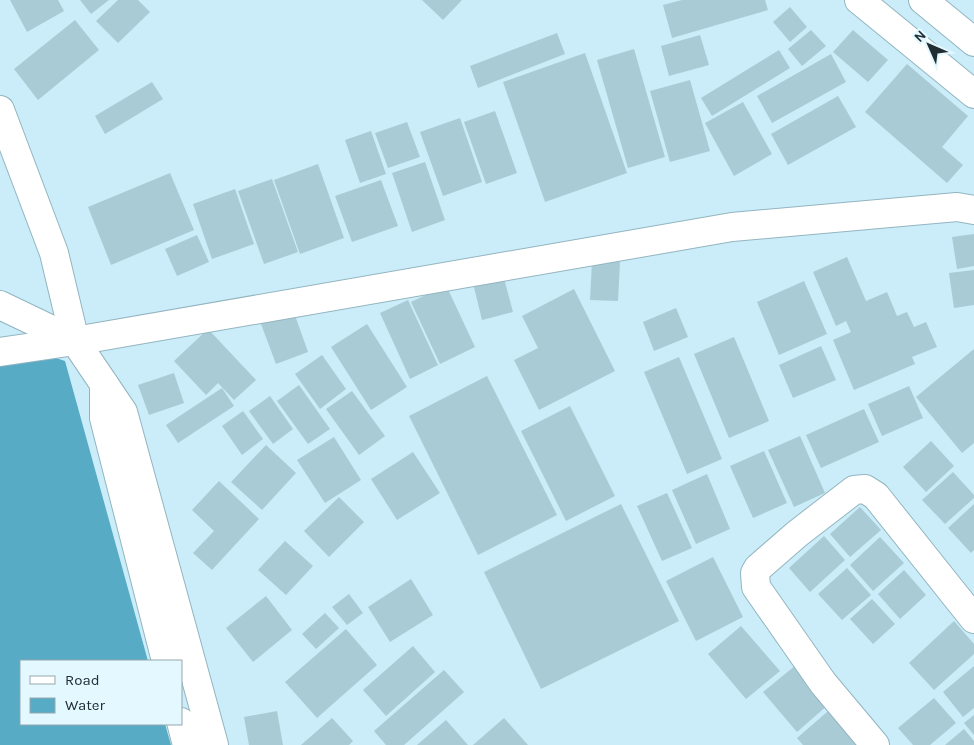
<svg xmlns="http://www.w3.org/2000/svg" width="974" height="745" font-family="Karla,sans-serif">
	<style>
		.water { fill: #57abc4 }
		.building { fill: #a9cbd6 }
		.lines { fill: none; stroke-linecap: round; stroke-linejoin: round }
		.minor-casing { stroke: #93b5c0; stroke-width: 30 }
		.major-casing { stroke: #93b5c0; stroke-width: 30 }
		.minor { stroke: #fff; stroke-width: 28 }
		.major { stroke: #fff; stroke-width: 28 }
	</style>
	<rect width="100%" height="100%" fill="#caedf9"/>
	<polygon class="water" points="41,353 65,361 148,661 21,661 21,724 165,724 171,745 0,745 0,356"/>
	<g class="building">
		<polygon points="10,0 58,0 64,11 27,32"/>
		<polygon points="80,0 109,0 91,14"/>
		<polygon points="118,0 138,0 150,12 118,43 96,21"/>
		<polygon points="422,0 462,0 443,20"/>
		<polygon points="682,0 765,0 768,10 672,38 663,5"/>
		<polygon points="790,7 807,27 790,42 773,22"/>
		<polygon points="75,20 99,50 38,100 14,69"/>
		<polygon points="811,30 826,46 802,66 788,49"/>
		<polygon points="853,30 888,60 868,82 833,52"/>
		<polygon points="557,33 565,54 478,88 470,66"/>
		<polygon points="700,35 709,65 669,76 661,46"/>
		<polygon points="634,49 665,157 628,168 597,60"/>
		<polygon points="779,50 790,68 712,116 701,98"/>
		<polygon points="585,53 627,173 545,202 503,82"/>
		<polygon points="831,54 846,82 772,123 757,96"/>
		<polygon points="907,64 968,116 942,147 963,165 947,183 865,112"/>
		<polygon points="690,80 710,151 670,162 650,91"/>
		<polygon points="152,82 163,99 105,134 95,116"/>
		<polygon points="838,96 856,127 788,165 771,134"/>
		<polygon points="743,102 772,154 734,176 705,123"/>
		<polygon points="495,111 517,173 486,184 464,122"/>
		<polygon points="460,118 482,182 443,196 420,132"/>
		<polygon points="407,122 420,157 388,168 375,133"/>
		<polygon points="371,131 386,174 360,183 345,140"/>
		<polygon points="425,162 445,220 412,232 392,173"/>
		<polygon points="318,164 344,238 300,254 274,180"/>
		<polygon points="170,173 194,230 111,265 88,207"/>
		<polygon points="272,179 298,252 264,264 238,191"/>
		<polygon points="381,180 398,226 352,242 335,196"/>
		<polygon points="235,189 254,244 212,259 193,204"/>
		<polygon points="974,234 974,266 957,269 952,237"/>
		<polygon points="197,235 209,262 177,276 165,249"/>
		<polygon points="847,257 866,301 887,292 897,316 907,312 914,327 926,322 937,347 912,357 915,364 854,390 833,340 851,332 846,321 836,326 813,272"/>
		<polygon points="592,261 620,262 618,301 590,300"/>
		<polygon points="501,267 513,312 482,320 471,275"/>
		<polygon points="974,270 974,305 954,308 949,273"/>
		<polygon points="804,281 827,334 779,355 757,302"/>
		<polygon points="446,285 475,347 440,364 411,302"/>
		<polygon points="574,289 615,371 539,410 514,360 538,348 522,316"/>
		<polygon points="408,300 438,365 410,379 380,313"/>
		<polygon points="291,304 308,352 276,364 258,316"/>
		<polygon points="676,308 688,337 654,351 643,322"/>
		<polygon points="367,324 407,387 371,410 331,347"/>
		<polygon points="208,329 256,380 234,400 218,383 206,395 174,361"/>
		<polygon points="734,337 769,421 729,438 694,354"/>
		<polygon points="821,346 836,380 793,398 779,365"/>
		<polygon points="974,349 974,443 962,453 916,397"/>
		<polygon points="322,355 346,389 320,409 295,374"/>
		<polygon points="679,357 722,459 687,474 644,372"/>
		<polygon points="174,373 184,403 149,415 138,385"/>
		<polygon points="487,376 557,515 478,555 409,416"/>
		<polygon points="299,385 330,429 308,444 277,401"/>
		<polygon points="909,386 923,418 882,436 868,404"/>
		<polygon points="222,388 234,406 178,443 166,425"/>
		<polygon points="352,391 385,436 359,455 326,409"/>
		<polygon points="270,396 293,429 273,444 249,411"/>
		<polygon points="570,406 615,496 566,521 521,431"/>
		<polygon points="864,409 879,442 821,468 806,435"/>
		<polygon points="243,411 263,439 242,455 222,426"/>
		<polygon points="800,436 825,493 794,507 768,450"/>
		<polygon points="334,437 361,480 325,503 297,460"/>
		<polygon points="931,441 954,466 926,492 903,467"/>
		<polygon points="266,445 296,473 262,510 231,482"/>
		<polygon points="764,451 787,503 753,518 730,466"/>
		<polygon points="413,452 440,493 397,520 371,479"/>
		<polygon points="953,472 974,495 974,498 945,524 922,500"/>
		<polygon points="707,474 730,529 696,544 672,490"/>
		<polygon points="219,481 259,519 212,570 193,553 214,531 192,510"/>
		<polygon points="667,493 692,548 662,561 637,506"/>
		<polygon points="339,497 364,522 329,557 304,531"/>
		<polygon points="621,504 679,621 541,689 484,572"/>
		<polygon points="974,504 974,550 971,553 948,528"/>
		<polygon points="860,507 881,530 850,557 830,534"/>
		<polygon points="824,536 845,560 810,592 789,568"/>
		<polygon points="880,537 904,563 873,591 850,565"/>
		<polygon points="285,541 313,566 286,595 258,570"/>
		<polygon points="713,557 743,617 696,641 666,581"/>
		<polygon points="847,568 871,595 842,620 818,594"/>
		<polygon points="904,570 926,595 900,619 878,594"/>
		<polygon points="411,579 433,615 390,642 368,607"/>
		<polygon points="349,594 363,613 347,625 332,607"/>
		<polygon points="266,596 292,630 253,662 226,628"/>
		<polygon points="872,599 895,624 873,644 850,619"/>
		<polygon points="325,613 339,628 316,649 302,634"/>
		<polygon points="954,621 974,644 974,654 934,690 909,663"/>
		<polygon points="741,626 780,671 746,699 708,654"/>
		<polygon points="346,629 377,665 317,718 285,682"/>
		<polygon points="413,646 435,672 386,716 363,690"/>
		<polygon points="796,665 829,704 797,732 763,692"/>
		<polygon points="974,666 974,708 963,717 943,692"/>
		<polygon points="444,670 464,692 404,745 386,745 374,731"/>
		<polygon points="934,698 956,723 930,745 913,745 898,728"/>
		<polygon points="834,706 867,745 803,745 797,738"/>
		<polygon points="277,711 283,745 249,745 244,717"/>
		<polygon points="974,715 974,735 964,723"/>
		<polygon points="332,718 353,741 349,745 301,745"/>
		<polygon points="504,718 528,745 473,745"/>
		<polygon points="446,720 468,745 417,745"/>
		<polygon points="964,729 974,741 974,745 945,745"/>
	</g>
	<g class="lines">
		<g class="minor-casing">
			<g id="minor">
				<polyline points="0,110 54,253 75,341 123,412 214,745"/>
				<polyline points="0,305 75,341 732,227 957,207 974,210"/>
				<polyline points="0,352 75,341"/>
				<polyline points="104,384 104,418 166,661"/>
				<polyline points="181,722 187,745"/>
				<polyline points="875,745 823,683 756,587 755,573 758,568 797,534 854,490 865,489 876,496 974,619"/>
			</g>
		</g>
		<g class="major-casing">
			<g id="major">
				<polyline points="859,0 974,94"/>
				<polyline points="923,0 974,42"/>
			</g>
		</g>
		<use href="#minor" class="minor"/>
		<use href="#major" class="major"/>
	</g>
	<rect x="20" y="660" width="162" height="65" fill="#e3f8ff" stroke="#95a7ad"/>
	<rect x="30" y="676" width="25" height="8" fill="#ffffff" stroke="#95a7ad"/>
	<text x="65" y="685" font-size="15" fill="#202d32">Road</text>
	<rect x="30" y="698" width="25" height="15" fill="#57abc4" stroke="#95a7ad"/>
	<text x="65" y="710" font-size="15" fill="#202d32">Water</text>
	<g transform="translate(929 45) rotate(315)" stroke="#e3f8ff" stroke-width="4" paint-order="stroke">
	<path d="M0-4L9 19L0 12L-9 19Z" fill="#202d32"/>
	<text y="-8" font-size="14" font-weight="bold" text-anchor="middle" fill="#202d32">N</text>
	</g>
</svg>
